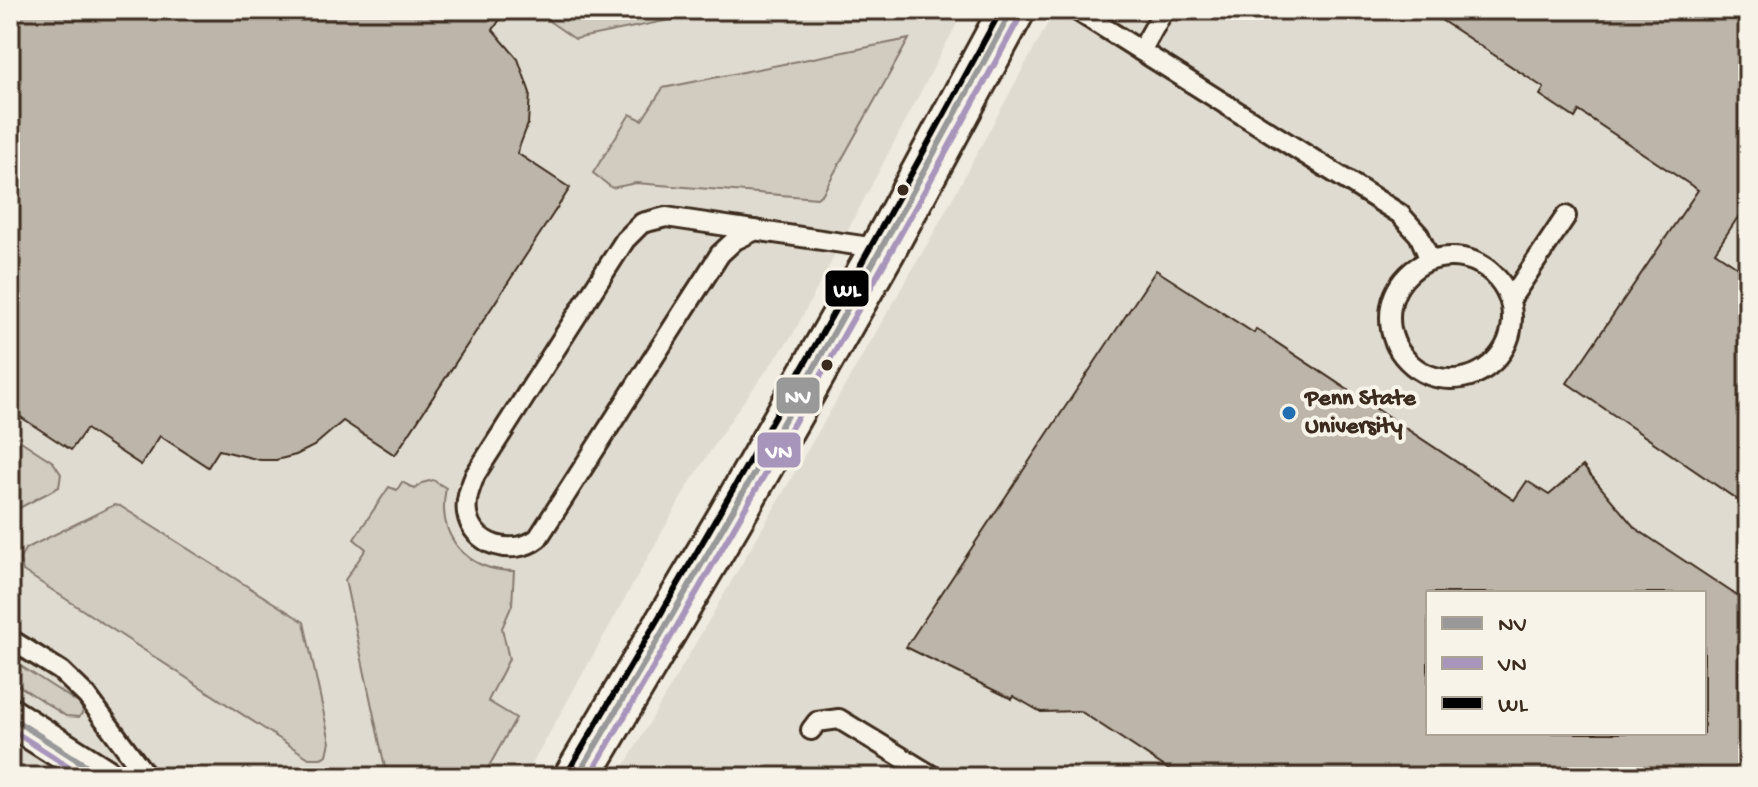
<svg xmlns="http://www.w3.org/2000/svg" width="1758" height="787" font-family="'Gochi Hand',sans-serif">
	<style>
		.built { fill: #e0dbd0; fill-rule: evenodd }
		.green { fill: #d1cbc0; stroke: #867a6f; stroke-width: 2 }
		.building { fill: #bdb5aa; stroke: #3b2a1e; stroke-width: 2; fill-rule: evenodd }
		.lines { fill: none; stroke-linecap: round; stroke-linejoin: round }
		.lane-casing { stroke: #3b2a1e; stroke-width: 24 }
		.street-casing { stroke: #3b2a1e; stroke-width: 42 }
		.secondary-casing { stroke: #3b2a1e; stroke-width: 50 }
		.lane { stroke: #f7f3e8; stroke-width: 18 }
		.street { stroke: #f7f3e8; stroke-width: 36 }
		.secondary { stroke: #f7f3e8; stroke-width: 44 }
		.bus-1-casing { stroke: #f7f3e8; stroke-width: 12 }
		.bus-2-casing { stroke: #f7f3e8; stroke-width: 12 }
		.bus-3-casing { stroke: #f7f3e8; stroke-width: 12 }
		.bus-1 { stroke: #999; stroke-width: 6 }
		.bus-2 { stroke: #a895bc; stroke-width: 6 }
		.bus-3 { stroke: #000; stroke-width: 6 }
		.bus-dot { fill: #3b2a1e; stroke: #f7f3e8; stroke-width: 3 }
		.poi-dot { fill: #1f6fb2; stroke: #f7f3e8; stroke-width: 3 }
		.labels { text-anchor: middle; dominant-baseline: central; stroke-width: 8; stroke-linejoin: round; paint-order: stroke }
		.poi-label { font-size: 24px; font-weight: bold; fill: #3b2a1e; stroke: #f7f3e8; text-anchor: start }
		.line-badge { stroke: #f7f3e8; stroke-width: 3 }
		.badge-label { font-size: 22px; text-anchor: middle; font-weight: bold; fill: #fff }
	</style>
	<rect width="100%" height="100%" fill="#efebe0"/>
	<filter id="ink" filterUnits="userSpaceOnUse"><feTurbulence type="fractalNoise" baseFrequency=".0125" numOctaves="2"/><feDisplacementMap in="SourceGraphic" scale="16" xChannelSelector="R" yChannelSelector="G"/><feConvolveMatrix kernelMatrix="1 2 1 2 8 2 1 2 1" color-interpolation-filters="sRGB"/></filter>
	<g filter="url(#ink)">
		<g class="built">
			<polygon points="10,10 964,10 792,336 738,409 689,484 525,777 10,777"/>
			<path d="M1055 10H1748V777H618L933 234ZM1428 593H1704V733H1428Z"/>
		</g>
		<g class="green">
			<polygon points="528,10 719,10 575,39 546,19"/>
			<polygon points="909,39 823,193 817,198 636,183 612,188 593,173 630,114 642,120 663,88"/>
			<polygon points="10,434 53,462 61,474 59,487 10,513"/>
			<path d="M433 480 446 488C436 536 466 571 514 571L512 605 502 628 509 659 488 701 516 718 483 777H387L345 580 366 549 354 539 389 487 397 490 402 482 415 489 422 483Z"/>
			<polygon points="114,505 120,506 304,622 330,742 327,755 321,758 309,758 23,571 20,559 25,549"/>
			<polygon points="10,659 80,704 83,712 79,717 66,716 10,680"/>
		</g>
		<g class="building">
			<polygon points="10,10 506,10 493,30 518,59 530,93 528,124 517,153 570,188 395,455 343,421 314,446 296,455 276,460 260,460 219,450 208,467 160,436 141,465 86,429 71,450 10,410"/>
			<polygon points="1426,10 1748,10 1748,202 1715,252 1748,274 1748,507 1567,383 1698,190 1579,111 1575,118 1540,95 1544,88"/>
			<path d="M1156 270 1254 333 1256 329 1514 500 1527 481 1549 495 1583 466 1635 528 1748 603V754L1733 777H1180L1080 711 1041 712 1013 696 1012 699 906 647ZM1428 593H1704V733H1428Z"/>
		</g>
		<g class="lines">
			<g class="lane-casing">
				<g id="lane">
					<polyline points="1076,10 1400,214 1419,235 1430,260"/>
					<polyline points="1141,51 1164,10"/>
					<path d="M756 230 735 240 720 254 538 538C514 557 472 546 467 513 465 500 470 488 475 475L625 240 642 223 666 217 883 249"/>
					<circle cx="1451" cy="318" r="61"/>
					<polyline points="1510,300 1566,216"/>
					<polyline points="10,639 61,671 87,696 147,777"/>
					<polyline points="811,730 817,722 839,719 934,777"/>
				</g>
			</g>
			<g class="street-casing">
				<polyline id="street" points="10,717 104,777"/>
			</g>
			<g class="secondary-casing">
				<polyline id="secondary" points="577,777 729,520 883,249 1012,10"/>
			</g>
			<use href="#lane" class="lane"/>
			<use href="#street" class="street"/>
			<use href="#secondary" class="secondary"/>
			<g class="bus-1-casing">
				<g id="bus-1">
					<polyline points="10,717 104,777"/>
					<path d="M577 777C727 524 872 269 1012 10"/>
				</g>
			</g>
			<g class="bus-2-casing">
				<g id="bus-2">
					<polyline points="10,729 85,777"/>
					<path d="M589 777C737 525 882 272 1021 15"/>
				</g>
			</g>
			<g class="bus-3-casing">
				<path id="bus-3" d="M568 772C717 520 862 267 1001 10"/>
			</g>
			<use href="#bus-1" class="bus-1"/>
			<use href="#bus-2" class="bus-2"/>
			<use href="#bus-3" class="bus-3"/>
		</g>
	</g>
	<g class="bus-dot">
		<circle cx="903" cy="190" r="7"/>
		<circle cx="827" cy="365" r="7"/>
	</g>
	<circle class="poi-dot" cx="1289" cy="413" r="8"/>
	<g class="labels">
		<g class="poi-label">
			<text x="1305" y="399">Penn State<tspan x="1305" dy="28">University</tspan></text>
		</g>
	</g>
	<g class="line-badge">
		<rect x="824" y="269" width="46" height="39" rx="8" fill="#000"/>
		<rect x="775" y="376" width="46" height="39" rx="8" fill="#999"/>
		<rect x="756" y="431" width="46" height="38" rx="8" fill="#a895bc"/>
	</g>
	<g class="badge-label">
		<text x="847" y="296">WL</text>
		<text x="798" y="403">NV</text>
		<text x="779" y="458">VN</text>
	</g>
	<rect width="1758" height="787" fill="none" stroke="#f7f3e8" stroke-width="40"/>
	<rect x="20" y="20" width="1718" height="747" fill="none" stroke="#3b2a1e" stroke-width="3" filter="url(#ink)"/>
	<rect x="1426" y="591" width="280" height="144" fill="#f7f3e8" stroke="#aca397" stroke-width="2"/>
	<rect x="1442" y="617" width="40" height="12" fill="#999999" stroke="#aca397" stroke-width="2"/>
	<text x="1498" y="631" font-size="24" fill="#3b2a1e">NV</text>
	<rect x="1442" y="657" width="40" height="12" fill="#a895bc" stroke="#aca397" stroke-width="2"/>
	<text x="1498" y="671" font-size="24" fill="#3b2a1e">VN</text>
	<rect x="1442" y="697" width="40" height="12" fill="#000000" stroke="#aca397" stroke-width="2"/>
	<text x="1498" y="711" font-size="24" fill="#3b2a1e">WL</text>
</svg>
